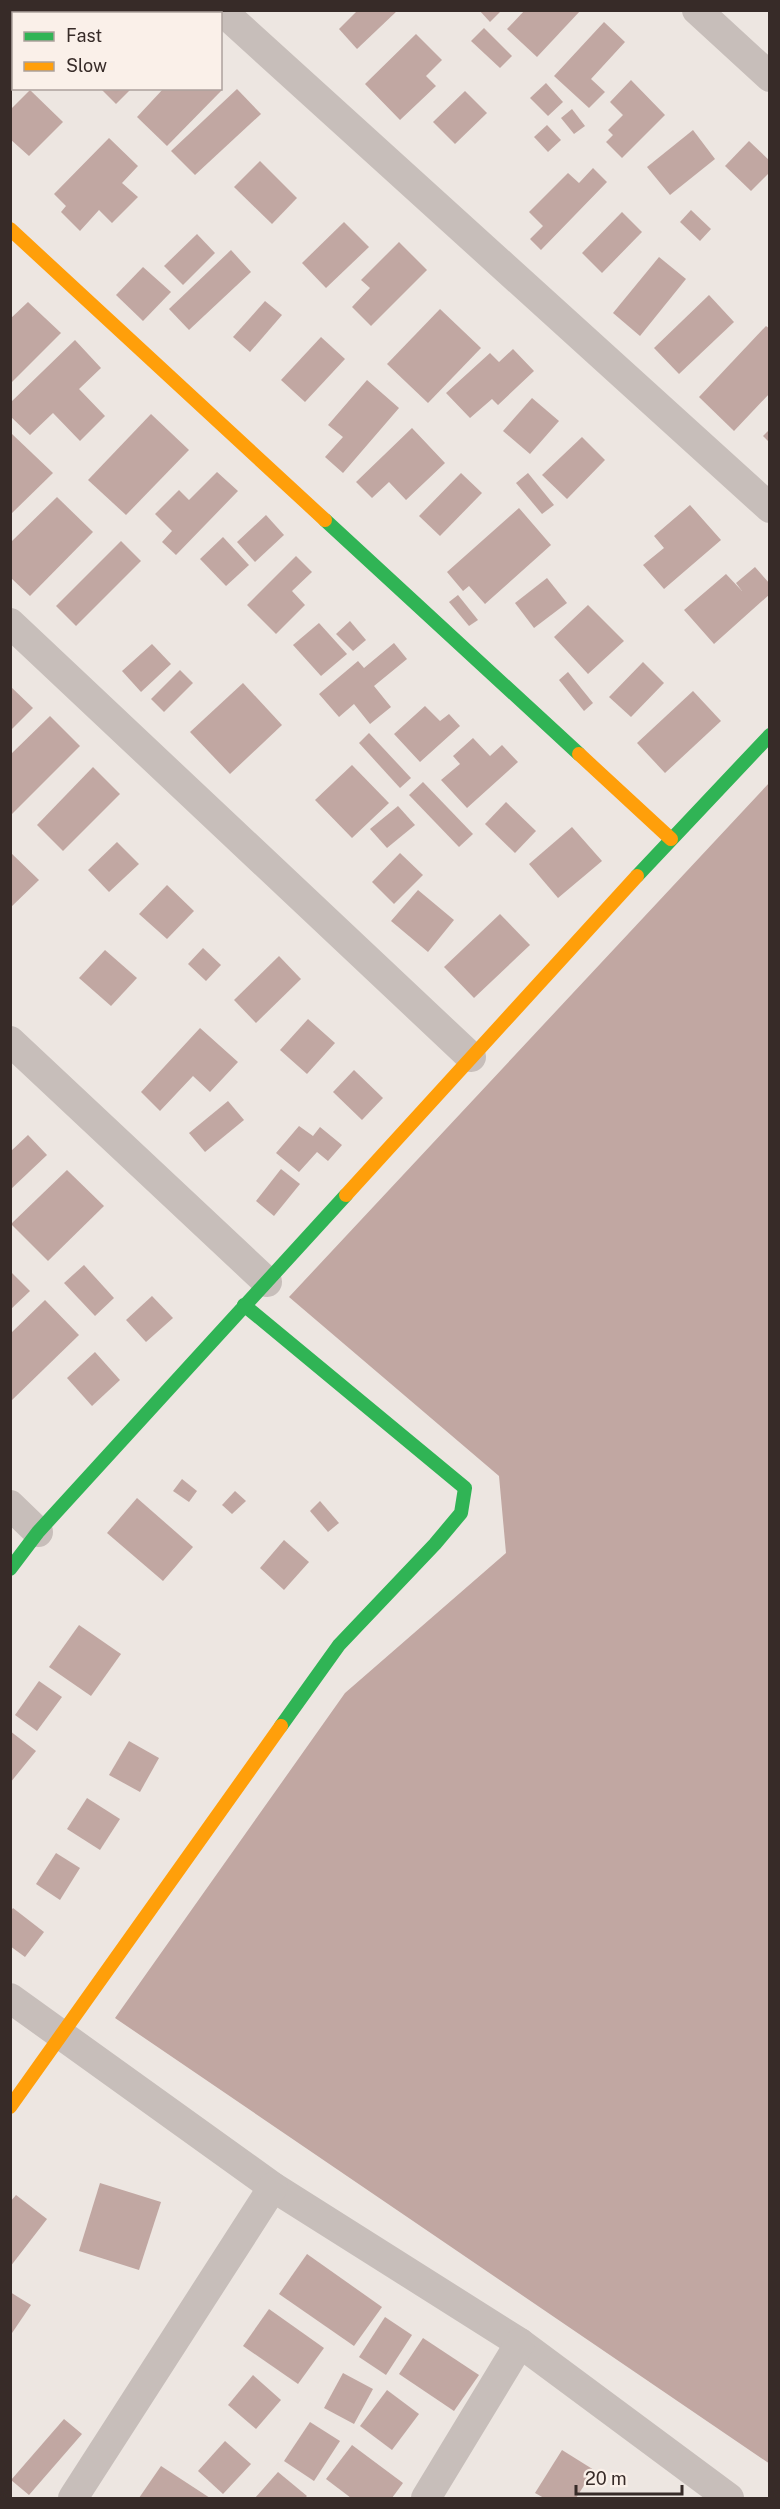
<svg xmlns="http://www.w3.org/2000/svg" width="780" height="2509" font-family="'Public Sans',sans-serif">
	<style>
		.building { fill: #c1a7a2 }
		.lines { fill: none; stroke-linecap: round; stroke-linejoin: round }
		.street { stroke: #c7beba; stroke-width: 30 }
		.fast { stroke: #30b455; stroke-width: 14 }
		.slow { stroke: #ff9f0a; stroke-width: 14 }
	</style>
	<rect width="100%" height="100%" fill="#ede6e1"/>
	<g class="building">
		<polygon points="70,10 137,10 134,14 67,14"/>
		<polygon points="358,10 398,10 357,49 339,29"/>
		<polygon points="479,10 502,10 490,22"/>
		<polygon points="525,10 581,10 537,57 507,29"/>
		<polygon points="604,22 625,42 591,79 605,92 589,108 554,76"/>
		<polygon points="484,28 512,56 500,68 471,41"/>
		<polygon points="416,34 442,60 426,76 436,86 400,120 365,84"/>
		<polygon points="631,80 665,115 622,158 606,142 613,135 608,130 623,115 610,102"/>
		<polygon points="546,83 563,102 548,116 530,98"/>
		<polygon points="100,88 132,88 116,104"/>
		<polygon points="164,88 220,88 222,90 167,146 137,117"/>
		<polygon points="237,89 261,114 195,175 171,151"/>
		<polygon points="30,90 63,122 29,156 10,139 10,110"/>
		<polygon points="465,91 487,113 455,144 433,122"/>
		<polygon points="572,109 585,126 574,134 561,118"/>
		<polygon points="547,125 561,140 548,152 534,137"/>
		<polygon points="693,130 715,159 670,195 647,167"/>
		<polygon points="109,138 138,166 122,183 138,197 112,223 99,210 80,231 61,212 66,206 54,194"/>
		<polygon points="749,141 770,161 770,172 751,191 725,166"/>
		<polygon points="260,161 297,198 272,224 234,187"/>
		<polygon points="593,168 607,182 541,250 530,239 543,226 529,212 568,173 579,183"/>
		<polygon points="691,210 711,229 700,241 680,222"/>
		<polygon points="622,212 642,232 602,273 582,253"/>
		<polygon points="344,222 369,247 326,288 302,263"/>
		<polygon points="197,234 215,253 183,285 164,266"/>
		<polygon points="399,242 427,270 371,326 352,307 370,288 361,280"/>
		<polygon points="231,250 251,272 189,330 169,309"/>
		<polygon points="659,257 686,279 640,336 613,313"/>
		<polygon points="143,267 171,292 143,321 116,295"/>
		<polygon points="709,295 734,322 679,374 654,348"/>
		<polygon points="265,301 282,315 250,352 233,337"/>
		<polygon points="28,302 61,333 10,384 10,319"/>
		<polygon points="440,309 481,348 428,403 387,364"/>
		<polygon points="766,326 770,329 770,393 734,431 699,397"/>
		<polygon points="321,337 345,359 305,402 281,380"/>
		<polygon points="75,340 101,368 79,389 105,416 80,441 53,413 30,435 10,416 10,403"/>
		<polygon points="513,349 534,371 498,405 492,399 470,418 446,393 490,353 499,362"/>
		<polygon points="367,380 399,408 343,473 325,457 343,437 328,425"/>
		<polygon points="532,398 559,421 530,454 503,431"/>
		<polygon points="151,414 189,450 126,515 88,480"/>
		<polygon points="412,428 445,463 406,500 389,482 372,498 356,482"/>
		<polygon points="770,429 770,443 763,436"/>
		<polygon points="12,434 53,473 10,515 10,435"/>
		<polygon points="582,437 605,460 567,499 542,475"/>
		<polygon points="217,472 238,491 176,555 162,542 172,531 155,514 179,490 189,500"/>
		<polygon points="461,473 482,493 440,536 419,516"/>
		<polygon points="528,473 554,505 542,514 516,483"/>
		<polygon points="57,497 93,532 30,596 10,577 10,543"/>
		<polygon points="690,505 721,540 664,589 643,565 664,548 654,536"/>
		<polygon points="519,508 551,545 485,604 469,586 463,591 447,572"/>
		<polygon points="266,515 284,535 255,562 237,542"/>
		<polygon points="223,537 249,565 226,586 200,559"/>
		<polygon points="121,541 141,561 76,626 56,606"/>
		<polygon points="296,556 312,572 292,591 305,605 276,634 247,605"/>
		<polygon points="755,567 770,584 770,594 714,644 684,610 726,574 742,591 736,583"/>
		<polygon points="547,578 567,603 534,628 515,603"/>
		<polygon points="458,595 478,620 469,626 449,602"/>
		<polygon points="588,605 624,641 588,674 554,637"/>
		<polygon points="350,621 366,640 353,651 336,634"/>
		<polygon points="319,623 347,654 321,676 293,645"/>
		<polygon points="394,643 407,659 374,686 391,707 370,724 354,704 339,717 319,694 358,661 364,668"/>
		<polygon points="152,644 171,664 141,692 122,671"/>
		<polygon points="643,662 664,683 631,717 609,697"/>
		<polygon points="180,670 193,683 164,712 151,699"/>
		<polygon points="568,672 593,703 584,711 559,680"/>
		<polygon points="243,683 282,725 230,774 190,732"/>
		<polygon points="10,686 33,708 10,731"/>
		<polygon points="693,691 721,721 665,773 637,743"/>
		<polygon points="425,706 440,721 449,714 460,726 420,762 394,734"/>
		<polygon points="50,716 80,746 10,816 10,755"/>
		<polygon points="369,733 411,778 400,788 359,743"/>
		<polygon points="473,738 490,756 502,745 518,762 467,808 441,780 460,764 453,756"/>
		<polygon points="352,765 389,803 352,838 315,800"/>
		<polygon points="93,767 120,794 63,851 37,825"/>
		<polygon points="423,782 473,834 459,847 409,795"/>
		<polygon points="770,782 770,2464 115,2018 345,1693 506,1553 499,1476 289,1297"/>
		<polygon points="506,802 536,831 515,853 485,824"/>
		<polygon points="398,806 415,825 387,848 370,829"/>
		<polygon points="572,827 602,861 558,898 529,864"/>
		<polygon points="117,842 139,864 109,892 88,870"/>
		<polygon points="10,852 39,880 10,908"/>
		<polygon points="400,853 423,875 394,904 372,882"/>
		<polygon points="167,885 194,911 167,939 139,914"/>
		<polygon points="418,890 454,920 428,952 391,921"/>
		<polygon points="500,914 530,945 474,998 444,967"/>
		<polygon points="203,948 221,965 206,981 188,964"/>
		<polygon points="105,950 137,978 111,1006 79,978"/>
		<polygon points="279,956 301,979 256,1023 234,1000"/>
		<polygon points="308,1019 335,1043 307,1074 280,1050"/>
		<polygon points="200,1028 238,1062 210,1092 193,1076 160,1111 141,1092"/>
		<polygon points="354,1070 383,1098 362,1120 333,1092"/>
		<polygon points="228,1101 244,1120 205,1152 189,1133"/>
		<polygon points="299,1126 313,1136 320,1127 342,1145 328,1161 317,1152 299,1172 276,1153"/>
		<polygon points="28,1135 47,1155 10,1190 10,1152"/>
		<polygon points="281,1169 300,1184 274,1216 256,1201"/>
		<polygon points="67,1170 104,1206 48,1261 11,1224"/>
		<polygon points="84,1265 114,1298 95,1316 64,1283"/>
		<polygon points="10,1271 30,1291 10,1310"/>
		<polygon points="152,1296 173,1318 146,1342 126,1320"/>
		<polygon points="45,1300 79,1335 10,1402 10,1334"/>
		<polygon points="95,1352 120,1380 92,1406 67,1378"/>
		<polygon points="182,1479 197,1491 189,1502 173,1491"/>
		<polygon points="235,1491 246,1501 232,1514 222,1505"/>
		<polygon points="137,1498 193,1547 163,1581 107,1533"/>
		<polygon points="320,1501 339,1523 328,1532 310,1511"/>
		<polygon points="284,1540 309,1562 284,1590 260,1568"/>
		<polygon points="79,1625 121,1654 91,1696 49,1667"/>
		<polygon points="39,1681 62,1697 37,1731 15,1715"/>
		<polygon points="10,1731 36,1751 10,1783"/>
		<polygon points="129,1741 159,1758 140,1792 109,1775"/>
		<polygon points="87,1798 120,1819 100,1850 67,1829"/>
		<polygon points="56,1853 80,1868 60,1900 36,1884"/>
		<polygon points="13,1908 44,1932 25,1957 10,1946 10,1912"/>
		<polygon points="100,2183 161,2202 139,2270 79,2251"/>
		<polygon points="16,2195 47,2219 10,2267 10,2202"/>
		<polygon points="307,2254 382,2307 354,2346 279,2294"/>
		<polygon points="10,2292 31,2305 10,2336"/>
		<polygon points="269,2309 324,2348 298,2384 243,2346"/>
		<polygon points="385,2317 412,2335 386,2375 359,2357"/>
		<polygon points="423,2338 479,2375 454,2411 399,2374"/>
		<polygon points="343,2373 373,2389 354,2424 324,2408"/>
		<polygon points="253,2375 281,2400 256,2429 228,2405"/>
		<polygon points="387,2390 419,2414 392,2450 360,2426"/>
		<polygon points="64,2419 82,2434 29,2495 11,2480"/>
		<polygon points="310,2422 340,2441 314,2481 284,2461"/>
		<polygon points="225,2441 251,2464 223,2494 198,2471"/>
		<polygon points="352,2445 403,2483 392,2498 351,2498 326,2479"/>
		<polygon points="562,2450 594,2470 576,2498 544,2498 535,2493"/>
		<polygon points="161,2466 210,2498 139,2498"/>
		<polygon points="278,2472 307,2496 305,2498 255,2498"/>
	</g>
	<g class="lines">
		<g class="street">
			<polyline points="221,10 770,508"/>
			<polyline points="697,10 770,77"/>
			<polyline points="27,14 30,10"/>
			<polyline points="10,33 14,30"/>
			<polyline points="10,623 471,1057"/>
			<polyline points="10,1041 267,1282"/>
			<polyline points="10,1505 38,1532"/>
			<polyline points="10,1998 273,2187 520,2343 729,2498"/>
			<polyline points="73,2498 273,2187"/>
			<polyline points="426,2498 520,2343"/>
		</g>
		<g class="fast">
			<polyline points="325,520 579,754"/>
			<polyline points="637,876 770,735"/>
			<polyline points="244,1305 465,1488 461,1513 435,1544 339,1645 281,1726"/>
			<polyline points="10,1569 38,1532 346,1195"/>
		</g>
		<g class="slow">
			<polyline points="10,229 325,520"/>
			<polyline points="579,754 671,839"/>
			<polyline points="346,1195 637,876"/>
			<polyline points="10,2107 281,1726"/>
		</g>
	</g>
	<rect width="780" height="2509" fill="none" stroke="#372b28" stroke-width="24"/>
	<rect x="12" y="12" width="210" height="78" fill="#faf0e9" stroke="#aca19c" stroke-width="1.5"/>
	<rect x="24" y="32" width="30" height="9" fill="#30b455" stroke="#aca19c" stroke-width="1.5"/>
	<text x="66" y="42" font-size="18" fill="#372b28">Fast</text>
	<rect x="24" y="62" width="30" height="9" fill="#ff9f0a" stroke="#aca19c" stroke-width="1.5"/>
	<text x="66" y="72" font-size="18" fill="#372b28">Slow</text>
	<path d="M576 2485v9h106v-9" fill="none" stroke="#372b28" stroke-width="3"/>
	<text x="585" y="2485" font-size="18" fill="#372b28" stroke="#faf0e9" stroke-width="4.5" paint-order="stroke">20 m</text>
</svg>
